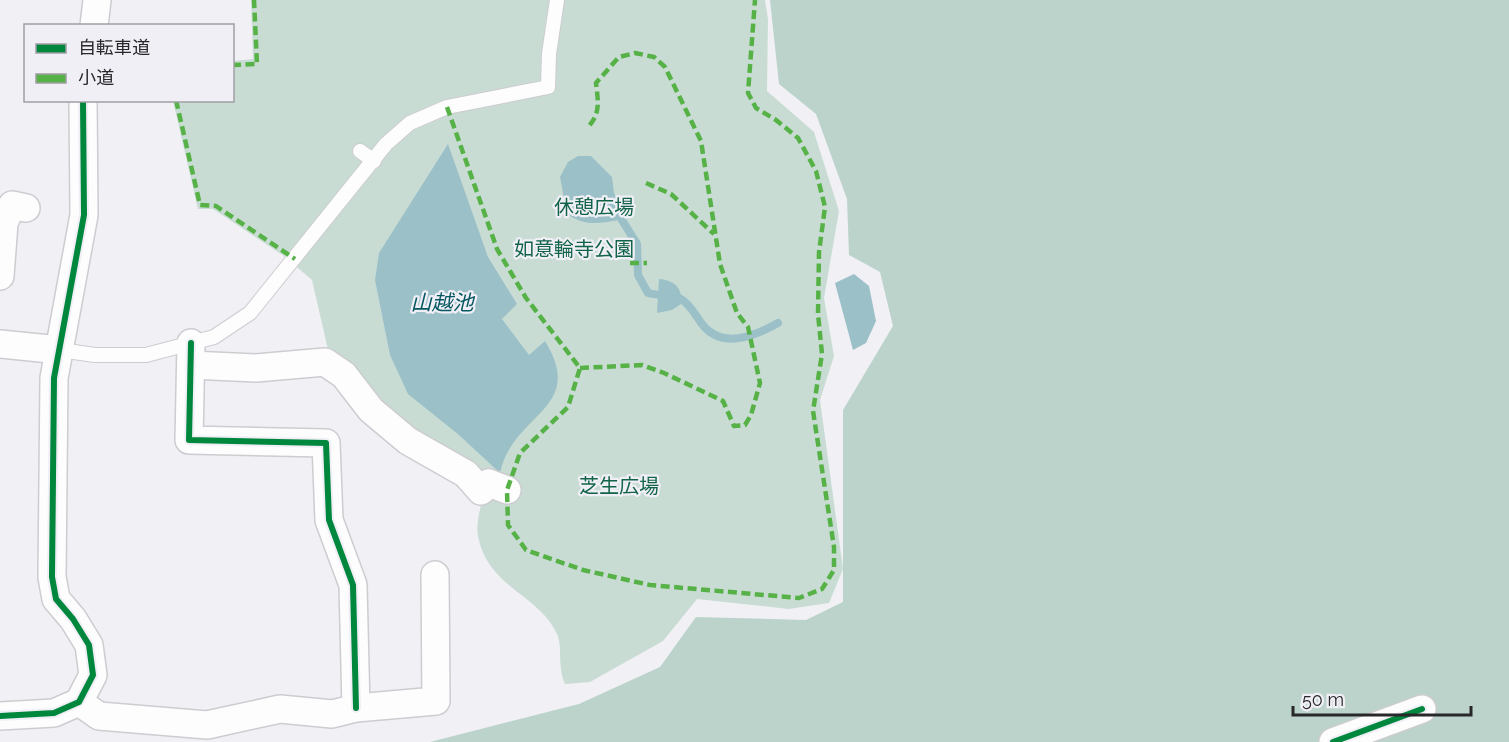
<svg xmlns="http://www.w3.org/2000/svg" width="1509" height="742" font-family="Raleway,'Noto Sans JP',sans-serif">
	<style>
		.green { fill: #c8dcd4 }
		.forest { fill: #bbd3ca }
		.water { fill: #9bc0c8 }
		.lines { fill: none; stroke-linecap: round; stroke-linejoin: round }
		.stream { stroke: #9bc0c8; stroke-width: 8 }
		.service-casing { stroke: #cdccd0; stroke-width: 16 }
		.minor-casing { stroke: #cdccd0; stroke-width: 30 }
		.service { stroke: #fdfdfe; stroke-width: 14 }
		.minor { stroke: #fdfdfe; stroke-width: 27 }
		.quiet { stroke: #56b246; stroke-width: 4.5; stroke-dasharray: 9 4.5; stroke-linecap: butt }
		.cycleway-casing { stroke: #f0eff6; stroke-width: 10 }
		.cycleway { stroke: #00873e; stroke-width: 6 }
		.labels { text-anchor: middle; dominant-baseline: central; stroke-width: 4.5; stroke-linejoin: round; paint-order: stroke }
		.park-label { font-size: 20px; fill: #126448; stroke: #f0eff6 }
		.water-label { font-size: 21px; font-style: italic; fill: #055762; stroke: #f0eff6 }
	</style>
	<rect width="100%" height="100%" fill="#f1f0f5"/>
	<path class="green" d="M251 0H765L768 19 767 91 814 132 839 211 824 298 834 356 820 400 843 569 829 603 789 609 697 599 663 641 590 682 565 684C557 666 563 647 557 634 539 594 488 588 478 536 475 522 483 500 485 486L433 456 329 354 312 280 284 256 213 209H198L173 101 232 100 233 61 253 59Z"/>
	<polygon class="forest" points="770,0 1509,0 1509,742 430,742 579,704 660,667 696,617 806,620 843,602 843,410 893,326 880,272 849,255 847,199 816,114 779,84"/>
	<g class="water">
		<path d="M448 144 488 257 517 304 502 319 529 355 545 341C587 410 513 412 500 473L459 435 408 394 390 355 375 280 379 253Z"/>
		<path d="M578 156H591L612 177 614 193 623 213 618 220C598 224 584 226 567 214L560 177 568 162Z"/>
		<polygon points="854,274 869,286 876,321 866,343 853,350 835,283"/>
		<path d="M659 279C675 280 683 289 681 304L672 310 657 313Z"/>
	</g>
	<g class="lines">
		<path class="stream" d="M620 217 637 244 638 275 648 293C659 296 670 294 681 299 690 304 696 316 702 324 722 350 755 336 778 323"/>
		<g class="service-casing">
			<g id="service">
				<polyline points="360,151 374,161"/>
				<polyline points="60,350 95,355 146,355 214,337 250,313 386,144 410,123 447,107 548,87 549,54 557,0"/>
			</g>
		</g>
		<g class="minor-casing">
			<g id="minor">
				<polyline points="94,26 97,0"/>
				<polyline points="0,276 4,223 12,205 26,208"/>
				<polyline points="191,343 189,440 326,443 329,520 353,585 356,708"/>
				<polyline points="0,344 60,350"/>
				<polyline points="191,365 256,368 325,362 344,375 371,410 408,441 466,474 481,491 489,483 507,490"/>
				<polyline points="79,702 99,716 207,725 280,709 332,714 356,708 436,701 435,575"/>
				<polyline points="0,716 54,713 79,702 93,675 89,645 73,619 56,599 52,577 54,378 84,215 83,100"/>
				<polyline points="1333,742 1422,709"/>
			</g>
		</g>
		<use href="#service" class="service"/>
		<use href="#minor" class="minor"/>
		<g class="quiet">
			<polyline points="232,65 257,64 254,0"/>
			<polyline points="176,100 200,205 216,206 295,259"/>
			<polyline points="447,107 497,249 526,298 580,368 568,407 520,453 507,490 508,525 526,550 583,570 650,585 799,598 822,589 834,570 834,547 813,411 822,354 818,314 819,252 825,207 816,171 798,138 776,120 756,108 748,93 755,0"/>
			<polyline points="646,183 671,194 714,234"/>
			<polyline points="630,263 647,263"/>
			<path d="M580 368 642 365 664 373 723 401 734 426 745 425 751 415 760 383 748 327 737 313 720 264 701 141 665 67 654 57 635 53 619 57 596 83C598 101 601 113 588 127"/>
		</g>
		<g class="cycleway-casing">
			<g id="cycleway">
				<polyline points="191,343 189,440 326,443 329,520 353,585 356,708"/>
				<polyline points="0,716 54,713 79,702 93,675 89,645 73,619 56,599 52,577 54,378 84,215 83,100"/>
				<polyline points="1333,742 1422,709"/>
			</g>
		</g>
		<use href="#cycleway" class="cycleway"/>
	</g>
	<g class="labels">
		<g class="park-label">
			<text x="594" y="207">休憩広場</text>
			<text x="574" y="249">如意輪寺公園</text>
			<text x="619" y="486">芝生広場</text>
		</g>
		<g class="water-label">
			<text x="442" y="302">山越池</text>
		</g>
	</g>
	<rect x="24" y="24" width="210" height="78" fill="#f0eff6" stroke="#a09fa4" stroke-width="1.5"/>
	<rect x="36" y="44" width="30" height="9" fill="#00873e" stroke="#a09fa4" stroke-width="1.5"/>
	<text x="78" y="54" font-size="18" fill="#28282a">自転車道</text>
	<rect x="36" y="74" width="30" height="9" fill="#56b246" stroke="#a09fa4" stroke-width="1.5"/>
	<text x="78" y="84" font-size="18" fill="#28282a">小道</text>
	<path d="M1293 706v9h178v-9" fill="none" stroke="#28282a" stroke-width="3"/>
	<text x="1302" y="706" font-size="18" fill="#28282a" stroke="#f0eff6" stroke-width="4.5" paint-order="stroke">50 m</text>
</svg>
